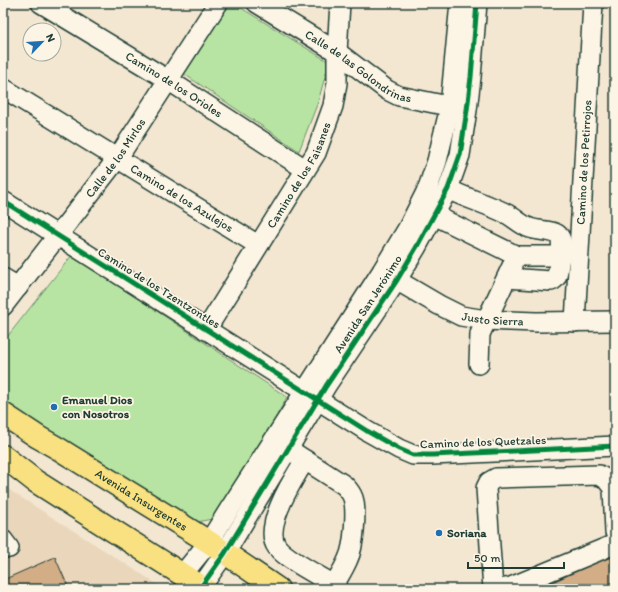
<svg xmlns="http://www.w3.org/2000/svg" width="618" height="592" font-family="Itim,sans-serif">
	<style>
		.built { fill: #ead6bb }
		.green { fill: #b7e4a2; stroke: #6b906b }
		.building { fill: #d3ad85; stroke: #1f3d34 }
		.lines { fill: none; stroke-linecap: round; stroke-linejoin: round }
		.minor-casing { stroke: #1f3d34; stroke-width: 22 }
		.major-casing { stroke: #1f3d34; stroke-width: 25 }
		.minor { stroke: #fcf5e5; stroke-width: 19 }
		.major { stroke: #f9e181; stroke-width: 22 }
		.cycleway-casing { stroke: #fcf5e5; stroke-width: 8 }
		.cycleway { stroke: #00873e; stroke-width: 5 }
		.poi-dot { fill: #1f6fb2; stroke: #fcf5e5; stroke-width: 1.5 }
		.labels { text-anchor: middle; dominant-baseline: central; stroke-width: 3.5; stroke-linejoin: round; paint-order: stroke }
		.street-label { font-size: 12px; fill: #1f3d34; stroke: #fcf5e5 }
		.poi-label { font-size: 12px; font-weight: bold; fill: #1f3d34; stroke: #fcf5e5; text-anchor: start }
	</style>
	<rect width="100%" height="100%" fill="#f4e7d2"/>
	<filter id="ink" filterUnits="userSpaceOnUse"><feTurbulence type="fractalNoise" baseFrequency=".025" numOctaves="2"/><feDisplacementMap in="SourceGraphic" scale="8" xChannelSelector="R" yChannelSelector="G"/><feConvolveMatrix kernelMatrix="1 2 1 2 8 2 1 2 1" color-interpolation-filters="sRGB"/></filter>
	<g filter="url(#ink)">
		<polygon class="built" points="3,486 165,589 3,589"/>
		<g class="green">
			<polygon points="228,3 233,3 329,62 318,102 299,151 184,74"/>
			<polygon points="72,255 287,397 257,452 212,519 192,523 3,403 3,342"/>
		</g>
		<g class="building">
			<polygon points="615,554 615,589 537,589"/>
			<polygon points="55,557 69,589 3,589 3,580"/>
		</g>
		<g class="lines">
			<g class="minor-casing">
				<g id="minor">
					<path id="s1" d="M41 3 168 80 305 169"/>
					<path id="s2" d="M257 3 337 52 387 90 399 96 463 109"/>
					<path id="s3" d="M3 88 258 245"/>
					<path d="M448 189C467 199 488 204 507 214 515 218 521 225 530 228 537 231 555 230 559 236 564 243 560 255 559 263 558 270 558 279 551 281L507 278"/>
					<polyline points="3,201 367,431 399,449 413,455 432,455 615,446"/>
					<polyline points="434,215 517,256 560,256"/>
					<path id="s4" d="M386 274 439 305 461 316 486 320 536 322 615 321"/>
					<polyline points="3,278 18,287"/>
					<path id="s5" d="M3 306 117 159 218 3"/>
					<path id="s6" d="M575 322 593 3"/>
					<path id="s7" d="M206 330 316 153 333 106 337 83V52L340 3"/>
					<polyline points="479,364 480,334 512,266"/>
					<path d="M288 449 344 485C348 489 351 492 353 498 357 510 354 547 348 559 344 569 337 579 332 589"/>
					<path d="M305 460C294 478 262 527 277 547 287 560 320 576 334 585"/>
					<polyline points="3,540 9,548"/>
					<polyline points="182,575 209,542 227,513 382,271 408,228 428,188 437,161 450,107 460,3"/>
					<polyline points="201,587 225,553 326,386 397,280 416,248 448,189 460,155 467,110 471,77 477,3"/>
					<polyline points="493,589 486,488 489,482 496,478 599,475 606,479 613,488 615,532"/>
					<polyline points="499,589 511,587 615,544"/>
				</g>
			</g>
			<g class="major-casing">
				<g id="major">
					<path id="s8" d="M3 414 38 437 59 449 209 542 278 589"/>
					<polyline points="3,456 35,481 205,589"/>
				</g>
			</g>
			<use href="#minor" class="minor"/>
			<use href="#major" class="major"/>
			<g class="cycleway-casing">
				<g id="cycleway">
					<polyline points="3,201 367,431 399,449 413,455 432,455 615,446"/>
					<polyline points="201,587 225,553 326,386 397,280 416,248 448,189 460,155 467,110 471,77 477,3"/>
				</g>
			</g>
			<use href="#cycleway" class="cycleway"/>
		</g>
	</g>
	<g class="poi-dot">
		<circle cx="54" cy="407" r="4"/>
		<circle cx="439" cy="533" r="4"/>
	</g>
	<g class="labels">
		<g class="street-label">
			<text stroke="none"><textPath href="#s2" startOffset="120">Calle de las Golondrinas</textPath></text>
			<text stroke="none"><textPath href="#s1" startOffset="156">Camino de los Orioles</textPath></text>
			<text stroke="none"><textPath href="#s5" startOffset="186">Calle de los Mirlos</textPath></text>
			<text stroke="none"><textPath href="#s6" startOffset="160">Camino de los Petirrojos</textPath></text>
			<text stroke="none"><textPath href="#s7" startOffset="181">Camino de los Faisanes</textPath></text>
			<text stroke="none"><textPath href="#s3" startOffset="210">Camino de los Azulejos</textPath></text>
			<text transform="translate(159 288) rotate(32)">Camino de los Tzentzontles</text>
			<text transform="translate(368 304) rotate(-57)">Avenida San Jerónimo</text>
			<text stroke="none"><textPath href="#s4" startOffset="118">Justo Sierra</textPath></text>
			<text transform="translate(483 442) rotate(-2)">Camino de los Quetzales</text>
			<text stroke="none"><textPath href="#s8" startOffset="163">Avenida Insurgentes</textPath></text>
		</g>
		<g class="poi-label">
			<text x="62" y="400">Emanuel Dios<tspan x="62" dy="14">con Nosotros</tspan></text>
			<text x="447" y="533">Soriana</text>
		</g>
	</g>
	<rect width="618" height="592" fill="none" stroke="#fcf5e5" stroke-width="16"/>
	<rect x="8" y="8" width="602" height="576" fill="none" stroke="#1f3d34" stroke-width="1.5" filter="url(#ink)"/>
	<g transform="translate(42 42) rotate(65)"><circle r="19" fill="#fcf5e5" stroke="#a4ab9e"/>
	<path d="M0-3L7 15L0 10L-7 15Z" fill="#1f6fb2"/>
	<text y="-6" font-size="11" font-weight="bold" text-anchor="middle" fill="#1f3d34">N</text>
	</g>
	<path d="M468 562v6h96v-6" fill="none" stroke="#1f3d34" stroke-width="2"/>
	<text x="474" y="562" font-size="12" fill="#1f3d34" stroke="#fcf5e5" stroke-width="3" paint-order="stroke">50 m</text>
</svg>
